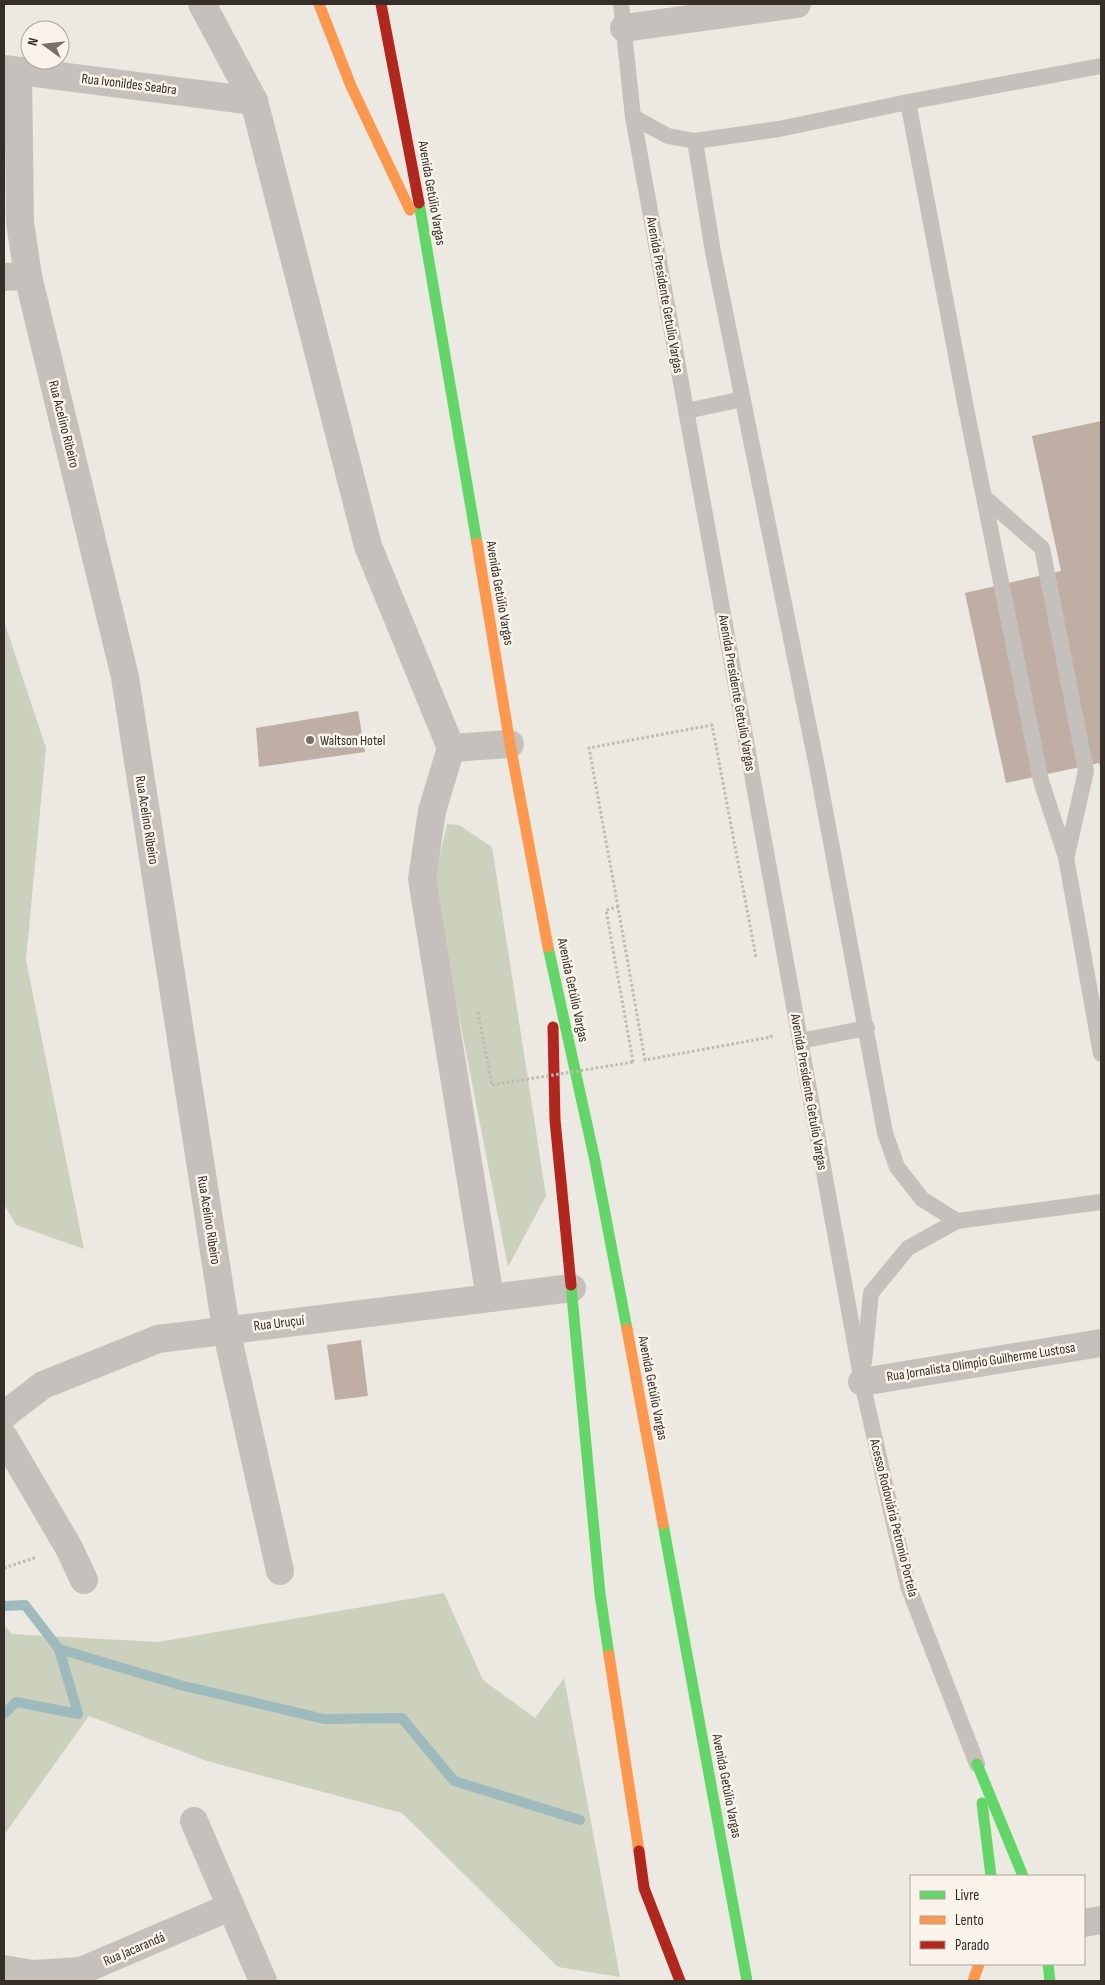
<svg xmlns="http://www.w3.org/2000/svg" width="1105" height="1985" font-family="'Sofia Sans Condensed',sans-serif">
	<style>
		.green { fill: #ccd1bd }
		.lines { fill: none; stroke-linecap: round; stroke-linejoin: round }
		.stream { stroke: #9fbabc; stroke-width: 10 }
		.building { fill: #bfaea4 }
		.path { stroke: #beb9b3; stroke-width: 3; stroke-dasharray: 2.5 2.5; stroke-linecap: butt }
		.lane { stroke: #c5c0bb; stroke-width: 16 }
		.street { stroke: #c5c0bb; stroke-width: 28 }
		.fast { stroke: #63d668; stroke-width: 11 }
		.slow { stroke: #ff974d; stroke-width: 11 }
		.jam { stroke: #b3261e; stroke-width: 11 }
		.path-bridge { stroke: #beb9b3; stroke-width: 3; stroke-dasharray: 2.5 2.5; stroke-linecap: butt }
		.poi-dot { fill: #766f6a; stroke: #f9f3e9; stroke-width: 2 }
		.labels { text-anchor: middle; dominant-baseline: central; stroke-width: 5; stroke-linejoin: round; paint-order: stroke }
		.street-label { font-size: 14px; fill: #362e29; stroke: #f9f3e9 }
		.poi-label { font-size: 14px; fill: #362e29; stroke: #f9f3e9; text-anchor: start }
	</style>
	<rect width="100%" height="100%" fill="#ece8e2"/>
	<g class="green">
		<polygon points="4,621 46,748 26,960 84,1249 16,1225 4,1204"/>
		<polygon points="447,824 459,825 492,847 546,1196 508,1267 433,884"/>
		<polygon points="444,1593 483,1680 535,1718 564,1678 620,1977 558,1967 402,1813 207,1761 89,1716 4,1835 4,1625 12,1634 158,1642"/>
	</g>
	<g class="lines">
		<g class="stream">
			<polyline points="4,1606 25,1605 59,1649 180,1685 324,1719 402,1718 454,1781 580,1820"/>
			<polyline points="4,1714 16,1702 78,1714 59,1649"/>
		</g>
	</g>
	<g class="building">
		<polygon points="1101,421 1101,769 1099,763 1006,783 965,593 1061,571 1032,436"/>
		<polygon points="358,711 365,752 259,767 256,728"/>
		<polygon points="361,1340 368,1396 335,1400 327,1345"/>
	</g>
	<g class="lines">
		<g class="path">
			<polyline points="618,907 589,748 712,725 756,957"/>
			<polyline points="478,1012 492,1085"/>
			<polyline points="633,1062 606,910 618,907 645,1060 771,1037 771,1035"/>
			<polyline points="4,1568 37,1557"/>
		</g>
		<g class="lane">
			<polyline points="621,4 633,117 862,1382 908,1586 977,1764"/>
			<polyline points="908,102 966,408 1041,781 1066,857 1101,1054"/>
			<polyline points="633,117 668,136 695,141 779,129 908,102 1101,66"/>
			<polyline points="695,141 713,252 817,767 885,1133 897,1167 922,1199 957,1221"/>
			<polyline points="686,411 743,399"/>
			<polyline points="984,497 1042,548 1086,771 1067,855"/>
			<polyline points="800,1041 867,1028"/>
			<polyline points="864,1362 871,1293 908,1248 957,1221 1101,1202"/>
		</g>
		<g class="street">
			<polyline points="202,4 254,101 368,546 451,748 432,811 422,879 490,1298"/>
			<polyline points="624,28 797,4"/>
			<polyline points="4,69 254,101"/>
			<polyline points="18,71 20,222 28,276 125,677 226,1329 280,1571"/>
			<polyline points="4,277 28,276"/>
			<polyline points="451,748 510,744"/>
			<polyline points="862,1382 1101,1343"/>
			<polyline points="4,1415 43,1385 158,1339 572,1288"/>
			<polyline points="4,1437 69,1548 84,1580"/>
			<polyline points="194,1821 263,1981"/>
			<polyline points="1084,1923 1101,1920"/>
			<polyline points="4,1969 32,1974 81,1971 230,1907"/>
		</g>
		<g class="fast">
			<polyline points="419,203 477,543"/>
			<polyline points="548,947 595,1161 627,1329"/>
			<polyline points="571,1285 600,1594 609,1655"/>
			<polyline points="663,1524 747,1981"/>
			<polyline points="977,1764 1023,1876"/>
			<polyline points="982,1803 991,1876"/>
			<polyline points="1048,1964 1050,1981"/>
		</g>
		<g class="slow">
			<polyline points="319,4 351,86 410,210"/>
			<polyline points="477,543 510,744 548,947"/>
			<polyline points="627,1329 663,1524"/>
			<polyline points="609,1655 639,1851"/>
			<polyline points="973,1981 979,1964"/>
		</g>
		<g class="jam">
			<polyline points="381,4 419,203"/>
			<polyline points="553,1027 555,1120 571,1285"/>
			<polyline points="639,1851 644,1888 680,1981"/>
		</g>
		<polyline class="path-bridge" points="492,1085 633,1062"/>
	</g>
	<circle class="poi-dot" cx="310" cy="740" r="5"/>
	<g class="labels">
		<g class="street-label">
			<text transform="translate(129 84) rotate(7)">Rua Ivonildes Seabra</text>
			<text transform="translate(432 193) rotate(80)">Avenida Getúlio Vargas</text>
			<text transform="translate(665 295) rotate(80)">Avenida Presidente Getulio Vargas</text>
			<text transform="translate(64 424) rotate(76)">Rua Acelino Ribeiro</text>
			<text transform="translate(500 593) rotate(80)">Avenida Getúlio Vargas</text>
			<text transform="translate(737 693) rotate(80)">Avenida Presidente Getulio Vargas</text>
			<text transform="translate(147 820) rotate(81)">Rua Acelino Ribeiro</text>
			<text transform="translate(573 990) rotate(78)">Avenida Getúlio Vargas</text>
			<text transform="translate(809 1092) rotate(80)">Avenida Presidente Getulio Vargas</text>
			<text transform="translate(209 1220) rotate(81)">Rua Acelino Ribeiro</text>
			<text transform="translate(279 1323) rotate(-7)">Rua Uruçuí</text>
			<text transform="translate(981 1362) rotate(-9)">Rua Jornalista Olímpio Guilherme Lustosa</text>
			<text transform="translate(653 1388) rotate(79)">Avenida Getúlio Vargas</text>
			<text transform="translate(894 1518) rotate(76)">Acesso Rodoviária Petronio Portela</text>
			<text transform="translate(727 1786) rotate(79)">Avenida Getúlio Vargas</text>
			<text transform="translate(134 1949) rotate(-23)">Rua Jacarandá</text>
		</g>
		<g class="poi-label">
			<text x="320" y="740">Waltson Hotel</text>
		</g>
	</g>
	<rect width="1105" height="1985" fill="none" stroke="#362e29" stroke-width="10"/>
	<rect x="910" y="1875" width="175" height="90" fill="#f9f3e9" stroke="#aba49c"/>
	<rect x="920" y="1891" width="25" height="8" fill="#63d668" stroke="#aba49c"/>
	<text x="955" y="1900" font-size="15" fill="#362e29">Livre</text>
	<rect x="920" y="1916" width="25" height="8" fill="#ff974d" stroke="#aba49c"/>
	<text x="955" y="1925" font-size="15" fill="#362e29">Lento</text>
	<rect x="920" y="1941" width="25" height="8" fill="#b3261e" stroke="#aba49c"/>
	<text x="955" y="1950" font-size="15" fill="#362e29">Parado</text>
	<g transform="translate(45 45) rotate(285)"><circle r="24" fill="#f9f3e9" stroke="#aba49c"/>
	<path d="M0-4L9 19L0 12L-9 19Z" fill="#766f6a"/>
	<text y="-8" font-size="14" font-weight="bold" text-anchor="middle" fill="#362e29">N</text>
	</g>
</svg>
